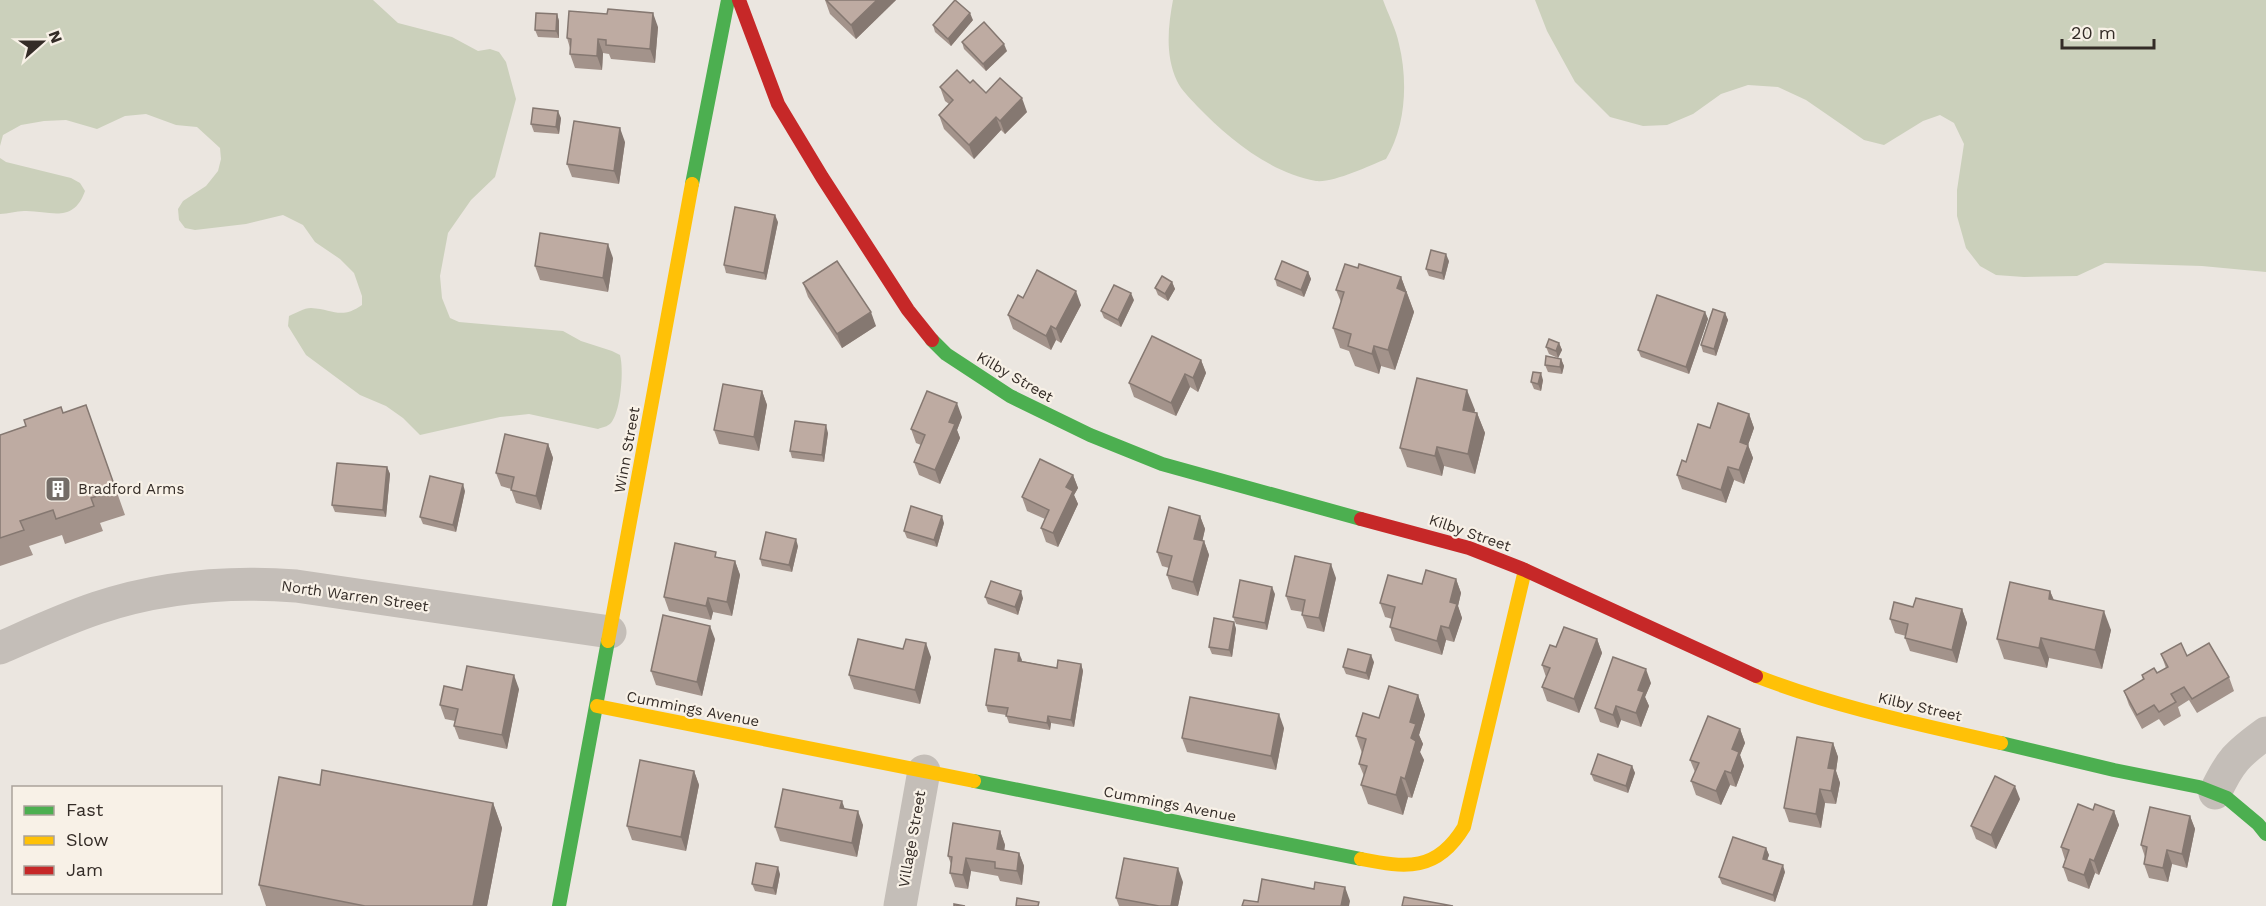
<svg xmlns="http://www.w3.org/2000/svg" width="2266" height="906" font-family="'Work Sans',sans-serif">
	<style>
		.green { fill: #cbd0bb }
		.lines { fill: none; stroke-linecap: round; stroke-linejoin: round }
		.street { stroke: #c4beb8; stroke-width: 33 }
		.fast { stroke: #4caf50; stroke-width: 14 }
		.slow { stroke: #ffc107; stroke-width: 14 }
		.jam { stroke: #c62828; stroke-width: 14 }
		.wall { fill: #a3938b }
		.shaded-wall { fill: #857871 }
		.building { fill: #beaba2; stroke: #857871; stroke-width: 1.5 }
		.labels { text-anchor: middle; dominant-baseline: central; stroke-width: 4.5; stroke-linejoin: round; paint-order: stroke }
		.street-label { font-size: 15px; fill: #342c27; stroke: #f8f1e7 }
		.poi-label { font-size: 15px; fill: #342c27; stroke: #f8f1e7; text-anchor: start }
	</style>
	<rect width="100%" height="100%" fill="#ebe6e0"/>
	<g class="green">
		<path d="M0 0H373L398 23 452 37 478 51 490 49 499 52 506 62 516 99 495 177 471 200 448 233 440 276 442 298 450 318 459 322 563 331 581 341 612 351 620 355C624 369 621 411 611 423 607 427 603 427 598 429L529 414 500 417 420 435 403 418 386 406 360 395 306 355 288 326 289 316C296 313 304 308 311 308 333 309 341 320 362 305V296L354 273 340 259 315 242 303 225 283 215 246 224 195 230 185 228 179 220 178 209 183 201 206 186 218 171 221 159 220 148 197 127 176 125 146 114 125 116 97 129 66 120 44 121 21 125 3 135 0 146Z"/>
		<path d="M1173 0H1383C1388 14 1396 29 1399 44 1408 81 1406 126 1386 159 1369 166 1333 183 1316 181 1270 173 1228 138 1197 106 1191 99 1181 90 1177 81 1165 55 1168 27 1173 0Z"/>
		<polygon points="1535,0 2266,0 2266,272 2202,266 2105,263 2077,276 2024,277 1996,275 1980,266 1966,248 1957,216 1957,190 1964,144 1954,123 1940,115 1923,121 1884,145 1864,140 1806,100 1778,87 1748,85 1721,94 1693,114 1667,125 1643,126 1610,117 1575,82 1547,31"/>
		<path d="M0 158 6 162 71 178 80 183 85 191C73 225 49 210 24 211 16 211 8 214 0 214Z"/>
	</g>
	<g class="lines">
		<g class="street">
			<path d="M0 648C32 634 64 619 97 608 160 587 230 581 296 586L610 632"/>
			<path d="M2215 793C2230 761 2237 754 2266 733"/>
			<polyline points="900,906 924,771"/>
		</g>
		<g class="fast">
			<polyline points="692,184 728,0"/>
			<polyline points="932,340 946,354 1010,396 1090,435 1162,464 1361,519"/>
			<polyline points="2001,743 2114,770 2199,787 2227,798 2258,824 2266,834"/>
			<polyline points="974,781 1361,859"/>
			<polyline points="559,906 608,641"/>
		</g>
		<g class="slow">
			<polyline points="608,641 692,184"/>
			<path d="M1756 676C1835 707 1918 724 2001 743"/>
			<polyline points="597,706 974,781"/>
			<path d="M1361 859C1406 868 1437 872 1464 827L1525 570"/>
		</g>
		<g class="jam">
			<polyline points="739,0 778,104 822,177 908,310 932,340"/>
			<polyline points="1361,519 1469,548 1525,570 1756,676"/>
		</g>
	</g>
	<g class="wall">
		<polygon points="825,0 896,0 856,39 830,14"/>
		<polygon points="557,14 559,21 559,38 538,37 535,30"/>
		<polygon points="973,20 951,46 935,32 933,25"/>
		<polygon points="658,27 655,63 611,59 609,54 603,53 602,70 575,68 570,54 570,48 567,38"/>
		<polygon points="962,42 1007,51 986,71 964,49"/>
		<polygon points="970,83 986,93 1027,112 1005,134 1001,130 974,159 944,129 939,115 949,104 945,101 940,87"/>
		<polygon points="561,118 559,134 534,132 531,124"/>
		<polygon points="625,142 619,184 572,177 567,164"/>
		<polygon points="778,222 766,280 726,273 724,265"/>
		<polygon points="613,258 608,292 540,280 535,266"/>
		<polygon points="1449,261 1444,280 1429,276 1426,269"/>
		<polygon points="1358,268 1401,277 1414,312 1395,370 1381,366 1379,374 1355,366 1349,351 1340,348 1333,328 1341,302 1336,290"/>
		<polygon points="1308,272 1311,279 1304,297 1277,286 1275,279"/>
		<polygon points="1172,282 1175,289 1168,301 1158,295 1155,288"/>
		<polygon points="803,283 876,326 842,348 808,297"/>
		<polygon points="1023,298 1081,305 1061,343 1056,340 1051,350 1013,329 1008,315"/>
		<polygon points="1134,300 1121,327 1104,318 1101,311"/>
		<polygon points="1705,312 1708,319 1689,374 1641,357 1638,350"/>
		<polygon points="1725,313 1728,320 1716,356 1703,352 1701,345"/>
		<polygon points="1559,343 1562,350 1558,358 1549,354 1546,347"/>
		<polygon points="1561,359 1564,366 1562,374 1548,372 1545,365"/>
		<polygon points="1201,360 1206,373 1198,392 1190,387 1176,416 1134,397 1129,383"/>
		<polygon points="1543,380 1541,391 1534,389 1531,382"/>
		<polygon points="762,391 767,405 759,451 719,444 714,430"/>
		<polygon points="86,405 125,515 100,523 103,531 65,544 62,535 29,546 33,555 0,566 0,435"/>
		<polygon points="1475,410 1474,412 1477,413 1485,433 1475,474 1444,466 1442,476 1407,467 1400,448"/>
		<polygon points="1749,414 1754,428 1748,445 1753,458 1744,484 1734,480 1726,503 1682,489 1677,475 1710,428"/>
		<polygon points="962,417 957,430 960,438 940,484 919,475 914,462 921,445 916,443 911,429"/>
		<polygon points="828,433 824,462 792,458 790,451"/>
		<polygon points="548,444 553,458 541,510 516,503 511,489 501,486 496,473"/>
		<polygon points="387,467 390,474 386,517 335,512 332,505"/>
		<polygon points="1073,475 1078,488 1074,495 1078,504 1058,547 1046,542 1041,528 1045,519 1027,511 1022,497"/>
		<polygon points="465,491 456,532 423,524 420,517"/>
		<polygon points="1200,516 1205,529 1202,541 1204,541 1209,555 1198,596 1172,589 1167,575 1169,568 1162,566 1157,552"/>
		<polygon points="944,523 937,547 907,538 904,531"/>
		<polygon points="798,546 792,572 762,566 760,559"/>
		<polygon points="717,557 735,561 740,575 732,616 713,612 711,620 669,611 664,597"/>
		<polygon points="1336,578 1324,632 1307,628 1302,615 1303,612 1291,610 1286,596"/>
		<polygon points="1456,579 1461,593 1458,606 1462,618 1454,642 1446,640 1442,655 1395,641 1390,627 1392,619 1385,617 1380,603 1422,584"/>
		<polygon points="2050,591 2054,600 2111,630 2102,669 2049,658 2047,668 2004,659 1997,639"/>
		<polygon points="1275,594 1267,630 1236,624 1233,617"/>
		<polygon points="985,597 1023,598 1018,615 988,604"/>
		<polygon points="1913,607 1962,609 1967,623 1957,663 1910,651 1905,638 1906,636 1895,633 1890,619"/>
		<polygon points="1234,622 1236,629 1232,657 1212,654 1209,647"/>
		<polygon points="715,639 702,696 656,685 651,671"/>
		<polygon points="1597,639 1602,653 1579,713 1547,701 1542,687 1546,677 1542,665 1556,647"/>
		<polygon points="903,649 931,657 920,704 854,689 849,675"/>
		<polygon points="2161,654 2187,656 2229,677 2234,691 2197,713 2189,700 2178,707 2181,716 2164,726 2159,719 2142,729 2129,705 2124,691 2143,680 2142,675 2157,673 2166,668"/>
		<polygon points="1022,660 1022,661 1057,668 1081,664 1083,671 1074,727 1051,723 1050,730 1009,723 1006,715 988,712 986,705"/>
		<polygon points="1374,662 1369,680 1346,674 1343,667"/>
		<polygon points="1651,683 1645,697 1649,706 1641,727 1621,720 1618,728 1600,722 1595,708"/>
		<polygon points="519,689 507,749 459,739 454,726 455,721 445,719 440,705 462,690"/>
		<polygon points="1418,695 1425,715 1419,735 1423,744 1420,752 1424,760 1412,798 1408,797 1403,815 1368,804 1361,785 1364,776 1359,764 1362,753 1356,736 1379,718"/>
		<polygon points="1284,728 1276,770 1187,752 1182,738"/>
		<polygon points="1740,729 1745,743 1740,755 1744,766 1736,787 1730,785 1721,805 1696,795 1691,781 1695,772 1690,760"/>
		<polygon points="1833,743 1838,757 1836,771 1840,783 1836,804 1825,803 1821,828 1789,822 1784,808"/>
		<polygon points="1632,766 1635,773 1628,793 1594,781 1591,774"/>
		<polygon points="694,771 699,785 686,851 632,840 627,826"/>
		<polygon points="320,785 493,803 502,828 487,906 266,906 259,885"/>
		<polygon points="2020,799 1996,849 1976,839 1971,826"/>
		<polygon points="845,808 863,825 857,857 780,841 775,827"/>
		<polygon points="2093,810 2114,811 2119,825 2099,875 2095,873 2089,889 2068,881 2063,867 2065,860 2061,847"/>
		<polygon points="2190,816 2195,829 2187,868 2172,864 2168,882 2149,878 2144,864 2145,857 2141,845"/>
		<polygon points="1000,831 1005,845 1004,850 1019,853 1024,866 1022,885 1000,881 998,876 971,871 968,889 955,887 950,873 951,864 948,856"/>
		<polygon points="1766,848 1769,855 1767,860 1785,872 1775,902 1722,884 1719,877"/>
		<polygon points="780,874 776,895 755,891 752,884"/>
		<polygon points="1183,882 1178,906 1119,906 1116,898"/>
	</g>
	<g class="shaded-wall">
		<polygon points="877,0 896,0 856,39 851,25"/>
		<polygon points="653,13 658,27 655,63 650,49"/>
		<polygon points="970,13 973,20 951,46 948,39"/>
		<polygon points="557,14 559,21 559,38 556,31"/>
		<polygon points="598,39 603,53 602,70 597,56"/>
		<polygon points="1004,44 1007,51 986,71 983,64"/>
		<polygon points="1022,98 1027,112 1005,134 1000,121"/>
		<polygon points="558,111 561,118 559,134 556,127"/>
		<polygon points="996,117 1001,130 974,159 969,145"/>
		<polygon points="620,128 625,142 619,184 614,171"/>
		<polygon points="775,215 778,222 766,280 764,273"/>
		<polygon points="608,244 613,258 608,292 603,278"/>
		<polygon points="1446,254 1449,261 1444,280 1442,273"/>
		<polygon points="1308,272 1311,279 1304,297 1301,290"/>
		<polygon points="1401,277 1414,312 1395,370 1388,350 1397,288"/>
		<polygon points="1172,282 1175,289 1168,301 1165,294"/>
		<polygon points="1076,291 1081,305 1061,343 1056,329"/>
		<polygon points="1131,293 1134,300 1121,327 1118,320"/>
		<polygon points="871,312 876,326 842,348 837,334"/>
		<polygon points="1705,312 1708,319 1689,374 1686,367"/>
		<polygon points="1725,313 1728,320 1716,356 1714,349"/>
		<polygon points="1051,326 1056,340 1051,350 1046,336"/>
		<polygon points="1559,343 1562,350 1558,358 1556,351"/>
		<polygon points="1374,346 1381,366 1379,374 1372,354"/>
		<polygon points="1561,359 1564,366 1562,374 1560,367"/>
		<polygon points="1201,360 1206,373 1198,392 1193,378"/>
		<polygon points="1541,373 1543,380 1541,391 1538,384"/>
		<polygon points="1185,374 1190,387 1176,416 1171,403"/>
		<polygon points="1467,390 1475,410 1470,429 1463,410"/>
		<polygon points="762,391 767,405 759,451 754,437"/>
		<polygon points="957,403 962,417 957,430 960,438 940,484 935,470 949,422"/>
		<polygon points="1477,413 1485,433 1475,474 1468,454"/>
		<polygon points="1749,414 1754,428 1748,445 1753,458 1744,484 1739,470 1740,442"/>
		<polygon points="826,425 828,433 824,462 822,455"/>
		<polygon points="548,444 553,458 541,510 536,496"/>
		<polygon points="1437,447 1444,466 1442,476 1435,456"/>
		<polygon points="387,467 390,474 386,517 383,510"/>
		<polygon points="1728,467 1734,480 1726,503 1721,490"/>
		<polygon points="1073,475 1078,488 1074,495 1078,504 1058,547 1053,533 1066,487"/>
		<polygon points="463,484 465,491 456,532 453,525"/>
		<polygon points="942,516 944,523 937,547 934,540"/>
		<polygon points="1200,516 1205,529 1200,552 1194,539"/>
		<polygon points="796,539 798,546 792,572 789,565"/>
		<polygon points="1204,541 1209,555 1198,596 1193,582"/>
		<polygon points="735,561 740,575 732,616 727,602"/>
		<polygon points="1331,564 1336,578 1324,632 1319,618"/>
		<polygon points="1456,579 1461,593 1458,606 1462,618 1454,642 1449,628 1450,602"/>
		<polygon points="1272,587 1275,594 1267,630 1265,623"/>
		<polygon points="1021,591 1023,598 1018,615 1015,607"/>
		<polygon points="2050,591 2058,611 2049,599"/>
		<polygon points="708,598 713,612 711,620 706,606"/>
		<polygon points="1962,609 1967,623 1957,663 1952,650"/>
		<polygon points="2104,611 2111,630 2102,669 2095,650"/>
		<polygon points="1234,622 1236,629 1232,657 1229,650"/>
		<polygon points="710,626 715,639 702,696 697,682"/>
		<polygon points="1441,626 1446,640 1442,655 1437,641"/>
		<polygon points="2041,638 2049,658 2047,668 2039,648"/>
		<polygon points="1597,639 1602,653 1579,713 1574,699"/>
		<polygon points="926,643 931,657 920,704 915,690"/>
		<polygon points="1019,653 1022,660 1020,668 1018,661"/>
		<polygon points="1371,655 1374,662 1369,680 1366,673"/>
		<polygon points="1081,664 1083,671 1074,727 1071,720"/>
		<polygon points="1646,669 1651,683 1645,697 1649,706 1641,727 1636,713 1638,690"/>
		<polygon points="514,675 519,689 507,749 502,735"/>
		<polygon points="1418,695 1425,715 1419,735 1423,744 1420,752 1424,760 1412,798 1405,779 1411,738 1410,722"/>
		<polygon points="1616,706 1621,720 1618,728 1613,715"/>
		<polygon points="1279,714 1284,728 1276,770 1271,756"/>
		<polygon points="1048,716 1051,723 1050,730 1047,723"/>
		<polygon points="1740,729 1745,743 1740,755 1744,766 1736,787 1731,773 1732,749"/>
		<polygon points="1833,743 1838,757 1836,771 1840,783 1836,804 1831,791 1828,768"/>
		<polygon points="1632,766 1635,773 1628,793 1626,786"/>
		<polygon points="694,771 699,785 686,851 681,837"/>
		<polygon points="1725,771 1730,785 1721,805 1716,791"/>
		<polygon points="1401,777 1408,797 1403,815 1396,795"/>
		<polygon points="2015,786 2020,799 1996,849 1991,835"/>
		<polygon points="1820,789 1825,803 1821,828 1816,814"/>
		<polygon points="842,801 847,815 840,808"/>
		<polygon points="493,803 502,828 487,906 473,906"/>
		<polygon points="858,811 863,825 857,857 852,843"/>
		<polygon points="2114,811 2119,825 2099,875 2094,861"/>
		<polygon points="2190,816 2195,829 2187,868 2182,854"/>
		<polygon points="1000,831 1005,845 1002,863 997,849"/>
		<polygon points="1766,848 1769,855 1765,866 1763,859"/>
		<polygon points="2167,850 2172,864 2168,882 2163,868"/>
		<polygon points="1019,853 1024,866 1022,885 1017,871"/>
		<polygon points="966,858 971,871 968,889 963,875"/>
		<polygon points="2090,859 2095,873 2089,889 2084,875"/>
		<polygon points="1783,865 1785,872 1775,902 1773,895"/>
		<polygon points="778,867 780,874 776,895 773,888"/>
		<polygon points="1178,868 1183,882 1178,906 1171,906"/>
		<polygon points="1345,887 1350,901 1349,906 1341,906"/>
	</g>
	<g class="building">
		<polygon points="826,0 877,0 851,25"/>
		<polygon points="955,0 970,13 948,39 933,25"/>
		<polygon points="608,9 653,13 650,49 606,45 606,40 598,39 597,56 570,54 571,39 567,38 569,11 607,14"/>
		<polygon points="536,13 557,14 556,31 535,30"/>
		<polygon points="984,22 1004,44 983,64 962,42"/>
		<polygon points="957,70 970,83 973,80 986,93 1000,78 1022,98 1000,121 996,117 969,145 939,115 953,100 940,87"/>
		<polygon points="533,108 558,111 556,127 531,124"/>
		<polygon points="574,121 620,128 614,171 567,164"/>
		<polygon points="735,207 775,215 764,273 724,265"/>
		<polygon points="540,233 608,244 603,278 535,266"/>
		<polygon points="1431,250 1446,254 1442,273 1426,269"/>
		<polygon points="837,261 871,312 837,334 803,283"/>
		<polygon points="1282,261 1308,272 1301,290 1275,279"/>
		<polygon points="1345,264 1358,268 1359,264 1401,277 1397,288 1406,292 1388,350 1374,346 1372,354 1348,346 1351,334 1333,328 1344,292 1336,290"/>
		<polygon points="1037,270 1076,291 1056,329 1051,326 1046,336 1008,315 1018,295 1023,298"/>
		<polygon points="1162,276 1172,282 1165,294 1155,288"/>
		<polygon points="1114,285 1131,293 1118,320 1101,311"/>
		<polygon points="1657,295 1705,312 1686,367 1638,350"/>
		<polygon points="1713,309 1725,313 1714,349 1701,345"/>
		<polygon points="1152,336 1201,360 1193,378 1185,374 1171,403 1129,383"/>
		<polygon points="1549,339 1559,343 1556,351 1546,347"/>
		<polygon points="1546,356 1561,359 1560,367 1545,365"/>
		<polygon points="1533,372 1541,373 1538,384 1531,382"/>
		<polygon points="1417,378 1467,390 1463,410 1477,413 1468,454 1437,447 1435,456 1400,448"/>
		<polygon points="723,384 762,391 754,437 714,430"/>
		<polygon points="927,391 957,403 949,422 955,424 935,470 914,462 925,435 911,429"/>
		<polygon points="1718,403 1749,414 1740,442 1748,445 1739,470 1728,467 1721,490 1677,475 1682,460 1686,462 1698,424 1710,428"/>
		<polygon points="86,405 116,490 91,498 94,506 56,519 53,510 20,521 24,530 0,538 0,435 26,426 24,420 61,407 63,413"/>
		<polygon points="795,421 826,425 822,455 790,451"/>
		<polygon points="505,434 548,444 536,496 511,490 514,477 496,473"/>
		<polygon points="1040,459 1073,475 1066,487 1073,491 1053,533 1041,528 1049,510 1022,497"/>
		<polygon points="337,463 387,467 383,510 332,505"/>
		<polygon points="430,476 463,484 453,525 420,517"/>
		<polygon points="911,506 942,516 934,540 904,531"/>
		<polygon points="1169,507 1200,516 1194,539 1204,541 1193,582 1167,575 1172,556 1157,552"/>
		<polygon points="766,532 796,539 789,565 760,559"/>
		<polygon points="675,543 716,552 715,557 735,561 727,602 708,598 706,606 664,597"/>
		<polygon points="1295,556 1331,564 1319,618 1302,615 1305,600 1286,596"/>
		<polygon points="1426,570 1456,579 1450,602 1457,604 1449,628 1441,626 1437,641 1390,627 1395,607 1380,603 1388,575 1422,584"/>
		<polygon points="1240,580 1272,587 1265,623 1233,617"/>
		<polygon points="991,581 1021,591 1015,607 985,597"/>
		<polygon points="2010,582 2050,591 2049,599 2104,611 2095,650 2041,638 2039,648 1997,639"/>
		<polygon points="1916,598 1962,609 1952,650 1905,638 1908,624 1890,619 1894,602 1913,607"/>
		<polygon points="663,615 710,626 697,682 651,671"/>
		<polygon points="1214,618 1234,622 1229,650 1209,647"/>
		<polygon points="1564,627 1597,639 1574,699 1542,687 1550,668 1542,665 1550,645 1556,647"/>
		<polygon points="858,639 903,649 906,639 926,643 915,690 849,675"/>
		<polygon points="2181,643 2187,656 2209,643 2229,677 2192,699 2184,687 2171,694 2176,702 2159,712 2154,705 2137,715 2124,691 2144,679 2142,675 2154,668 2157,673 2168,667 2161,654"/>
		<polygon points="995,649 1019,653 1018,661 1057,668 1058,660 1081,664 1071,720 1048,716 1047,723 1006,716 1008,708 986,705"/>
		<polygon points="1348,649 1371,655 1366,673 1343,667"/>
		<polygon points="1613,657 1646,669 1638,690 1644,692 1636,713 1616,706 1613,715 1595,708"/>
		<polygon points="467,666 514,675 502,735 454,726 458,709 440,705 444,686 462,690"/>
		<polygon points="1389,686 1418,695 1410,722 1416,724 1411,738 1416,741 1405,779 1401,777 1396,795 1361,785 1367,766 1359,764 1366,739 1356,736 1363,713 1379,718"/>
		<polygon points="1190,697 1279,714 1271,756 1182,738"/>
		<polygon points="1708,716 1740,729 1732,749 1739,752 1731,773 1725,771 1716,791 1691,781 1699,763 1690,760"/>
		<polygon points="1797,737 1833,743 1828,768 1835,769 1831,791 1820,789 1816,814 1784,808"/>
		<polygon points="1598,754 1632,766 1626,786 1591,774"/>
		<polygon points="640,760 694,771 681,837 627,826"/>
		<polygon points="322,770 493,803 473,906 365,906 259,885 279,777 320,785"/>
		<polygon points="1995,776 2015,786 1991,835 1971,826"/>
		<polygon points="783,789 842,801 840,808 858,811 852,843 775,827"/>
		<polygon points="2078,804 2093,810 2095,804 2114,811 2094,861 2090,859 2084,875 2063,867 2069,850 2061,847"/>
		<polygon points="2150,807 2190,816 2182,854 2167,850 2163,868 2144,864 2147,847 2141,845"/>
		<polygon points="953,823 1000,831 997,849 1019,853 1017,871 995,868 995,862 966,858 963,875 950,873 952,857 948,856"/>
		<polygon points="1733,837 1766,848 1763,859 1783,865 1773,895 1719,877"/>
		<polygon points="1124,858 1178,868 1171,906 1159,906 1116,898"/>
		<polygon points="756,863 778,867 773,888 752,884"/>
		<polygon points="1262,879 1314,889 1315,882 1345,887 1341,906 1242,906 1244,900 1258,902"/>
		<polygon points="1404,897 1453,906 1402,906"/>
		<polygon points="1017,898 1039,902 1038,906 1016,906"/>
		<polygon points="954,904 965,906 954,906"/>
	</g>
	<defs>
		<g id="building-square" transform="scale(1.35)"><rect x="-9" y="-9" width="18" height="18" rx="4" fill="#746d68" stroke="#f8f1e7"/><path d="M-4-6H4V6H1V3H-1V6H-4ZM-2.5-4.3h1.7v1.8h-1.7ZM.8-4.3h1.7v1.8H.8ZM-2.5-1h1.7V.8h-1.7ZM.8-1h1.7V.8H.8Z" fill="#fff"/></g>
	</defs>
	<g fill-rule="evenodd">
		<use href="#building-square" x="58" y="489"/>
	</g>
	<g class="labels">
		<g class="street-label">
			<text transform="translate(1015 377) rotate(30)">Kilby Street</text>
			<text transform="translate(627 450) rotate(-80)">Winn Street</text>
			<text transform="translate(1470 533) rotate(19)">Kilby Street</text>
			<text transform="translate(355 596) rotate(8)">North Warren Street</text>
			<text transform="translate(1920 707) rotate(13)">Kilby Street</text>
			<text transform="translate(693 709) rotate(11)">Cummings Avenue</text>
			<text transform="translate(1170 804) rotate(11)">Cummings Avenue</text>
			<text transform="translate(912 839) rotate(-80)">Village Street</text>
		</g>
		<g class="poi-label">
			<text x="78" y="489">Bradford Arms</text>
		</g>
	</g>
	<rect x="12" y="786" width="210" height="108" fill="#f8f1e7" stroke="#aaa29a" stroke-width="1.5"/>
	<rect x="24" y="806" width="30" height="9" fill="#4caf50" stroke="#aaa29a" stroke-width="1.5"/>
	<text x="66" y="816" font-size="18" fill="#342c27">Fast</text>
	<rect x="24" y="836" width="30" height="9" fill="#ffc107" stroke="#aaa29a" stroke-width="1.5"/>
	<text x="66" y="846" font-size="18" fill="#342c27">Slow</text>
	<rect x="24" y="866" width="30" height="9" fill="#c62828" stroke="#aaa29a" stroke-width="1.5"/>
	<text x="66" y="876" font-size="18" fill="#342c27">Jam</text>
	<g transform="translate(42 42) rotate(69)" stroke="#f8f1e7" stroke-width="4.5" paint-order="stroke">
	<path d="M0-4.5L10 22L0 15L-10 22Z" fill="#342c27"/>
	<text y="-9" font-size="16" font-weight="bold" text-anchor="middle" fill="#342c27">N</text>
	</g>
	<path d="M2062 39v9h92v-9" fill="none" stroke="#342c27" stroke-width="3"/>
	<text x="2071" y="39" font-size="18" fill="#342c27" stroke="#f8f1e7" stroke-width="4.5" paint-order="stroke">20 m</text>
</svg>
